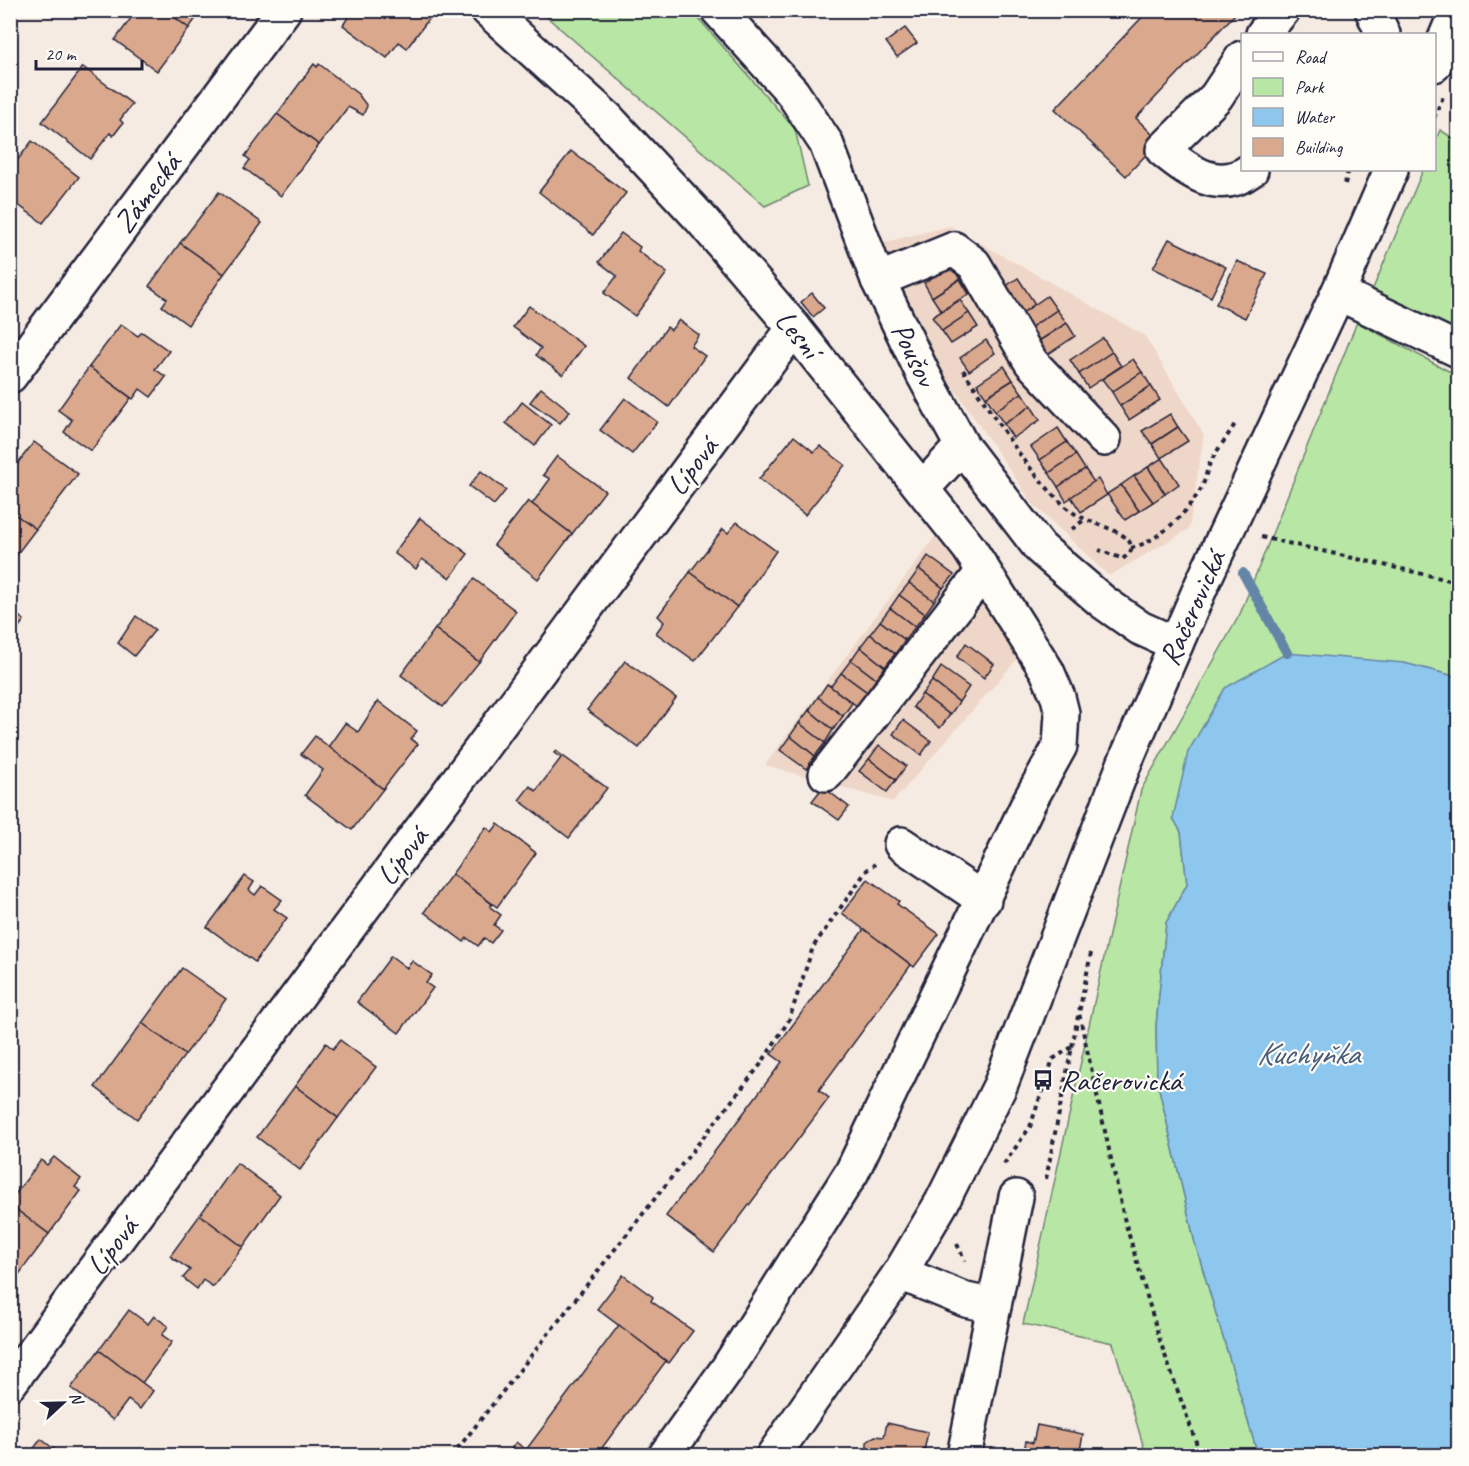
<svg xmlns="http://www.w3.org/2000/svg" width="1469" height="1466" font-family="Caveat,sans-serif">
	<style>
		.built { fill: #eed7c8 }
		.green { fill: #b8e6a4; stroke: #6d8470; stroke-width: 1.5 }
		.water { fill: #8ec7ed; stroke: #6385a6; stroke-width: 1.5 }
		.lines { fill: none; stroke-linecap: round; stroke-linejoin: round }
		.stream { stroke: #6385a6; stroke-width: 10 }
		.building { fill: #daa88d; stroke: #22223b; stroke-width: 1.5 }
		.minor-casing { stroke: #22223b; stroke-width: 38 }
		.major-casing { stroke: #22223b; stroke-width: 38 }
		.path { stroke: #22223b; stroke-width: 4; stroke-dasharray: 4.5 4.5; stroke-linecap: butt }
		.minor { stroke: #fdfcf7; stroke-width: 33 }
		.major { stroke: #fdfcf7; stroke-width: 33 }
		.labels { text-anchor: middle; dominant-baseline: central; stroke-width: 4.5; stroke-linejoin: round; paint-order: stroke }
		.street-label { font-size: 30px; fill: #22223b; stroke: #fdfcf7 }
		.poi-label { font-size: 30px; fill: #22223b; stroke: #fdfcf7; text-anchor: start }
		.water-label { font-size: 32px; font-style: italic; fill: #485c79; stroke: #fdfcf7 }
	</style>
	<rect width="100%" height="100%" fill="#f6ebe2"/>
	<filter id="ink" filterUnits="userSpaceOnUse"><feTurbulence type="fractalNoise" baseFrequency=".0167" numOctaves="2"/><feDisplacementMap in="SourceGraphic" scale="12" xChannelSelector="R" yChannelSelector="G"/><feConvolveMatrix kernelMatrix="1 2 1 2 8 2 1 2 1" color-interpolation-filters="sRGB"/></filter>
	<g filter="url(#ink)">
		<g class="built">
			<polygon points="950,226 1145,336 1204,435 1189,529 1109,576 1033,504 931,355 882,243"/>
			<polygon points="938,533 1019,657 893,802 765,765"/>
		</g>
		<g class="green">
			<polygon points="540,11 692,11 795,129 808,186 765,206"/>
			<polygon points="1440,130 1458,141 1458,338 1372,291 1423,170 1434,170 1435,142"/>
			<polygon points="1357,322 1458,376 1458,677 1404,663 1173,818 1181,832 1187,884 1166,923 1156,1026 1157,1080 1195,1243 1258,1455 1146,1455 1113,1343 1023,1324 1141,790 1240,614"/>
		</g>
		<polygon class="water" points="1287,653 1404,663 1458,677 1458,1455 1258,1455 1195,1243 1157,1080 1156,1026 1166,923 1187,884 1181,832 1173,818 1188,752 1225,688"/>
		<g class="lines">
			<polyline class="stream" points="1243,573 1287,653"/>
		</g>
		<g class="building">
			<polygon points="137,10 165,10 189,28 157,71 115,40"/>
			<polygon points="165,10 202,10 189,28"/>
			<polygon points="353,10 416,10 428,20 407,48 399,42 387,58 343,25"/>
			<polygon points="1149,10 1239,10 1136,118 1159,141 1126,176 1055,109"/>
			<polygon points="905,28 917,43 897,57 886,42"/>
			<polygon points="314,64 317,67 319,64 358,94 367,106 363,115 348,107 319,145 277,114"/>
			<polygon points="83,67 132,104 120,120 123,123 113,136 110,133 90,159 42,122"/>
			<polygon points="277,114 319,145 281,196 244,168 250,160 245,156"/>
			<polygon points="32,141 79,177 43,223 10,199 10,170"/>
			<polygon points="571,151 626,193 593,235 539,192"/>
			<polygon points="219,192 262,223 224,274 180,243"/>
			<polygon points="621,233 640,247 638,251 667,273 635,316 604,293 617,276 599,262"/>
			<polygon points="1169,239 1226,267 1211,297 1153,268"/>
			<polygon points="180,243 224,274 188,325 162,306 167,299 149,286"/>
			<polygon points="1237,261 1267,274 1245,318 1216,304"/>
			<polygon points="951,265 960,279 932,297 924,283"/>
			<polygon points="1018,278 1035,304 1021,314 1003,288"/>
			<polygon points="960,279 969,294 941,311 932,297"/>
			<polygon points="812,293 824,308 813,317 801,302"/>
			<polygon points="1047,296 1057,310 1030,328 1021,314"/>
			<polygon points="960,300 969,313 942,331 932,317"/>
			<polygon points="529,306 584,346 563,375 536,355 541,348 513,327"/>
			<polygon points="1057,310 1067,323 1039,341 1030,328"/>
			<polygon points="969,313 978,327 951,344 942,331"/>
			<polygon points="679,320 699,335 691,346 705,356 669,407 631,378 667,327 671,330"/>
			<polygon points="1067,323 1075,336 1047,355 1039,341"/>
			<polygon points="121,324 138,336 142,332 169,351 155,369 166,377 151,397 140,389 133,399 89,367"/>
			<polygon points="1103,338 1112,352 1079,374 1070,360"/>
			<polygon points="986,340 995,353 969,371 960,358"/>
			<polygon points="1112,352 1121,366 1088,388 1079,374"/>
			<polygon points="1133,359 1142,372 1112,392 1102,379"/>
			<polygon points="1004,366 1013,380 986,397 977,384"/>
			<polygon points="89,367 131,398 91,451 64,432 72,420 58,410"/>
			<polygon points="1142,372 1151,386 1120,406 1112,392"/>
			<polygon points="1013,380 1022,393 995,411 986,397"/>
			<polygon points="1151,386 1160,400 1129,420 1120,406"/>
			<polygon points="541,388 570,411 560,423 530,402"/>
			<polygon points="1022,393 1031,406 1004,424 995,411"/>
			<polygon points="625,398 657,422 632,454 600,430"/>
			<polygon points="522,402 551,425 535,446 506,423"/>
			<polygon points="1031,406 1040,420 1013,438 1004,424"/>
			<polygon points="1170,414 1178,427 1152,444 1142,431"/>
			<polygon points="1178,427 1188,441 1161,458 1152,444"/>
			<polygon points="1058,428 1067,442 1040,460 1031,447"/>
			<polygon points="794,436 814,452 820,446 845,465 805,515 759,479"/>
			<polygon points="34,442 78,474 36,529 10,511 10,473"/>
			<polygon points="1067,442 1076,455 1049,473 1040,460"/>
			<polygon points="1076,455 1085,469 1058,487 1049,473"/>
			<polygon points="557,456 605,491 572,534 532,504 550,479 543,475"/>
			<polygon points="1162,458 1179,484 1165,494 1148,467"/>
			<polygon points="1148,467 1165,494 1153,502 1134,476"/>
			<polygon points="1085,469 1094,482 1066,501 1058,487"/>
			<polygon points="481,471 506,490 494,505 469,486"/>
			<polygon points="1134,476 1153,502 1139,511 1121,485"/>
			<polygon points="1098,479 1107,495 1081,512 1071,497"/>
			<polygon points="1121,485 1139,511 1125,520 1107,494"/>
			<polygon points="528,501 572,534 538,579 494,545"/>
			<polygon points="10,511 36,529 10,563"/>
			<polygon points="420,518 468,554 450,578 422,559 416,569 394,553"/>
			<polygon points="737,522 776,551 737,607 690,572 723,529 728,533"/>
			<polygon points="928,556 954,575 943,588 919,569"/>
			<polygon points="919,569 943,588 934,601 909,583"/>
			<polygon points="690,572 737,607 695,661 656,633 664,622 658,616"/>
			<polygon points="474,579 516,611 479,662 435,629"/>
			<polygon points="909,583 934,601 925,614 899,595"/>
			<polygon points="899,595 925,614 915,627 890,608"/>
			<polygon points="890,608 915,627 905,640 880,621"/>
			<polygon points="10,610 24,620 11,638 10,637"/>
			<polygon points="136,616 155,630 134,656 118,643"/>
			<polygon points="880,621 905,640 895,654 870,634"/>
			<polygon points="435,629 479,662 443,707 401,675"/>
			<polygon points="870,634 895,654 885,667 860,647"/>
			<polygon points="966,643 994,664 984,678 957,657"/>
			<polygon points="860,647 885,667 876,679 851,660"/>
			<polygon points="851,660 876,679 867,692 841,673"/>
			<polygon points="625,661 676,698 639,748 587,710"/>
			<polygon points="941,667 969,687 959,702 932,681"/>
			<polygon points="841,673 867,692 857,706 827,684 831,686"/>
			<polygon points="932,681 959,702 950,715 922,694"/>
			<polygon points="827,684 852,703 843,716 818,697"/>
			<polygon points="922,694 950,715 940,728 913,707"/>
			<polygon points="818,697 843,716 833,730 809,710"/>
			<polygon points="378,701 417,731 411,739 418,744 383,789 328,747 345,723 358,732"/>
			<polygon points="809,710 833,730 825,743 799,723"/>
			<polygon points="903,720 931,741 921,755 893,734"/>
			<polygon points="799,723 825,743 815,756 790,736"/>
			<polygon points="315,736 383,789 352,830 305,795 323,770 301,754"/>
			<polygon points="790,736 815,756 806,769 780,750"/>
			<polygon points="879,745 906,766 896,780 869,759"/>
			<polygon points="556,751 607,788 569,838 519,800 530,786 536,791 561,758 554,753"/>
			<polygon points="869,759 896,780 887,792 859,771"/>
			<polygon points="823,787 849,807 839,820 812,801"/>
			<polygon points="498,824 536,853 497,907 452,874 486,827 492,832"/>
			<polygon points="452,874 492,904 490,907 501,915 494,925 501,930 491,943 484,938 478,946 467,938 464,942 424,912"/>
			<polygon points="245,876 254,882 249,890 255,895 262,886 282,900 274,909 287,918 255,962 207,927"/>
			<polygon points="868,879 899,901 897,904 939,934 914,967 842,913"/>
			<polygon points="864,929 911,965 819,1090 829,1098 714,1252 666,1216 782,1062 771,1054"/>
			<polygon points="391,956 407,968 412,961 432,975 426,983 433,988 399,1033 357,1002"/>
			<polygon points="182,968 226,999 185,1055 142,1023"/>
			<polygon points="142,1023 185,1055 137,1119 95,1087"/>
			<polygon points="340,1040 376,1067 338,1118 295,1086 326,1043 333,1049"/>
			<polygon points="295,1086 338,1118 300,1170 257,1137"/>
			<polygon points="54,1157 81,1179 75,1187 81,1191 49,1234 10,1205 10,1201 41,1160 47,1165"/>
			<polygon points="237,1163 280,1195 243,1247 200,1215"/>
			<polygon points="10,1205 49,1234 17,1277 10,1271"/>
			<polygon points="200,1215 243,1247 213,1287 203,1280 197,1289 183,1278 190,1270 170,1256"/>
			<polygon points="623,1275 653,1297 651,1301 693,1331 669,1363 597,1309"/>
			<polygon points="129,1310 148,1324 154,1316 168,1326 162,1335 172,1342 142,1383 99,1350"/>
			<polygon points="619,1325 666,1361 596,1456 506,1456 516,1442 526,1450"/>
			<polygon points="99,1350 153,1391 140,1409 128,1400 113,1420 71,1388"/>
			<polygon points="887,1423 928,1432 923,1456 867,1456 867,1442 875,1436 884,1437"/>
			<polygon points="1037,1425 1083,1434 1079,1456 1023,1456 1026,1441 1033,1443"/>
			<polygon points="41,1439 63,1456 28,1456"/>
		</g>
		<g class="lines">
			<g class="minor-casing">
				<g id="minor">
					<polyline points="488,10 607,118 701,219 794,328 969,548 1047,671 1058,697 1062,713 1060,746 1029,802 852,1172 728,1368 665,1456"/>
					<polyline points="718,10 792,92 826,143 878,280 923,374 962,446 1040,548 1103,602 1140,628 1176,644"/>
					<polyline points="1372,10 1383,34"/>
					<polyline points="1263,34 1283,10"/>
					<path d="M1242 58 1216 97 1163 150C1189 172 1219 194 1251 170"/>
					<polyline points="878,280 954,249 974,264 1031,362 1104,439"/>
					<polyline points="1338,293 1458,350"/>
					<polyline points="10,376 284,10"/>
					<polyline points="923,488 962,446"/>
					<polyline points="826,774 983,572"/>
					<polyline points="901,844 984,900"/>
					<polyline points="900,1273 966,1300 994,1306 1016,1197"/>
					<polyline points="10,1383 794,328"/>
					<polyline points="964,1456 994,1306"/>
				</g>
			</g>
			<g class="major-casing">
				<g id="major">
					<polyline points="1434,65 1457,10"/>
					<polyline points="773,1456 900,1273 942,1202 1000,1086 1125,762 1202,584 1338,293 1391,170"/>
				</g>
			</g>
			<g class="path">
				<polyline points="1434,118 1443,97"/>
				<polyline points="1345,184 1348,170"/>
				<path d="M963 370C995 417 1024 468 1066 507 1083 523 1116 527 1127 539 1131 542 1131 546 1131 551L1123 559 1099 550"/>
				<polyline points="1072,529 1084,520"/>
				<polyline points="1261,537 1458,582"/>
				<path d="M1131 548C1159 541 1186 514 1201 489 1205 482 1206 471 1210 463 1217 450 1227 437 1235 424"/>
				<polyline points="1091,953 1079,1013 1124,1218 1161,1344 1201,1456"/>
				<polyline points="1004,1164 1030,1127 1053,1059 1072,1047"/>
				<polyline points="1046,1179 1078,1016"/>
				<polyline points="957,1244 965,1261"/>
				<polyline points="452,1456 761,1064 789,1020 813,947 867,870 875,864"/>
			</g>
			<use href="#minor" class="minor"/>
			<use href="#major" class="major"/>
		</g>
	</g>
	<defs>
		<g id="bus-bare" transform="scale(1.62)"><path d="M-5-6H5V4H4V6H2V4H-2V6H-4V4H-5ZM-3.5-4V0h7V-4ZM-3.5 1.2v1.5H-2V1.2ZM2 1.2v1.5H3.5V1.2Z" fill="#22223b" stroke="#fdfcf7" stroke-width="2.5" paint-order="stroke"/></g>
	</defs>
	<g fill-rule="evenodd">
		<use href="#bus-bare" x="1043" y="1080"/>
	</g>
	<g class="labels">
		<g class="street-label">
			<text transform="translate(147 193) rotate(-53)">Zámecká</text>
			<text transform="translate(798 334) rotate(50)">Lesní</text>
			<text transform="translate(914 354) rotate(64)">Poušov</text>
			<text transform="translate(692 466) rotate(-53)">Lípová</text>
			<text transform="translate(1192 608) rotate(-66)">Račerovická</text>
			<text transform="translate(402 856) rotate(-53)">Lípová</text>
			<text transform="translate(112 1246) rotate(-53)">Lípová</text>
		</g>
		<g class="poi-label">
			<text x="1060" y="1080">Račerovická</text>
		</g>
		<g class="water-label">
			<text x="1308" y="1053">Kuchyňka</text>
		</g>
	</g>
	<rect width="1469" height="1466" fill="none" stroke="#fdfcf7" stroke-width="36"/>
	<rect x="18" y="18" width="1433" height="1430" fill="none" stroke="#22223b" stroke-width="2" filter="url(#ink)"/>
	<rect x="1241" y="33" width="195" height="138" fill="#fdfcf7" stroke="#a5a5ac" stroke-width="1.5"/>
	<rect x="1253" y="52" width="30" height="9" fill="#fdfcf7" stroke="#a5a5ac" stroke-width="1.5"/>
	<text x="1295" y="63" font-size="18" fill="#22223b">Road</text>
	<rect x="1253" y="78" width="30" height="18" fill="#b8e6a4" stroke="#a5a5ac" stroke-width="1.5"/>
	<text x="1295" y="93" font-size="18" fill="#22223b">Park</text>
	<rect x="1253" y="108" width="30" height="18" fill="#8ec7ed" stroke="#a5a5ac" stroke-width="1.5"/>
	<text x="1295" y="123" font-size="18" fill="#22223b">Water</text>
	<rect x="1253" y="138" width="30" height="18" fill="#daa88d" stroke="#a5a5ac" stroke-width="1.5"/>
	<text x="1295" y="153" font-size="18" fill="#22223b">Building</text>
	<g transform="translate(63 1403) rotate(68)" stroke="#fdfcf7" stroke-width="4.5" paint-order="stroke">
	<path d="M0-4.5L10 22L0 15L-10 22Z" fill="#22223b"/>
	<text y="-9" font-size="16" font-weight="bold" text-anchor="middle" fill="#22223b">N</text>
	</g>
	<path d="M36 60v9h106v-9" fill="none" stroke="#22223b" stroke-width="3"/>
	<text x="45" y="60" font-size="18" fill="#22223b" stroke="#fdfcf7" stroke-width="4.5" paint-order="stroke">20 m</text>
</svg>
